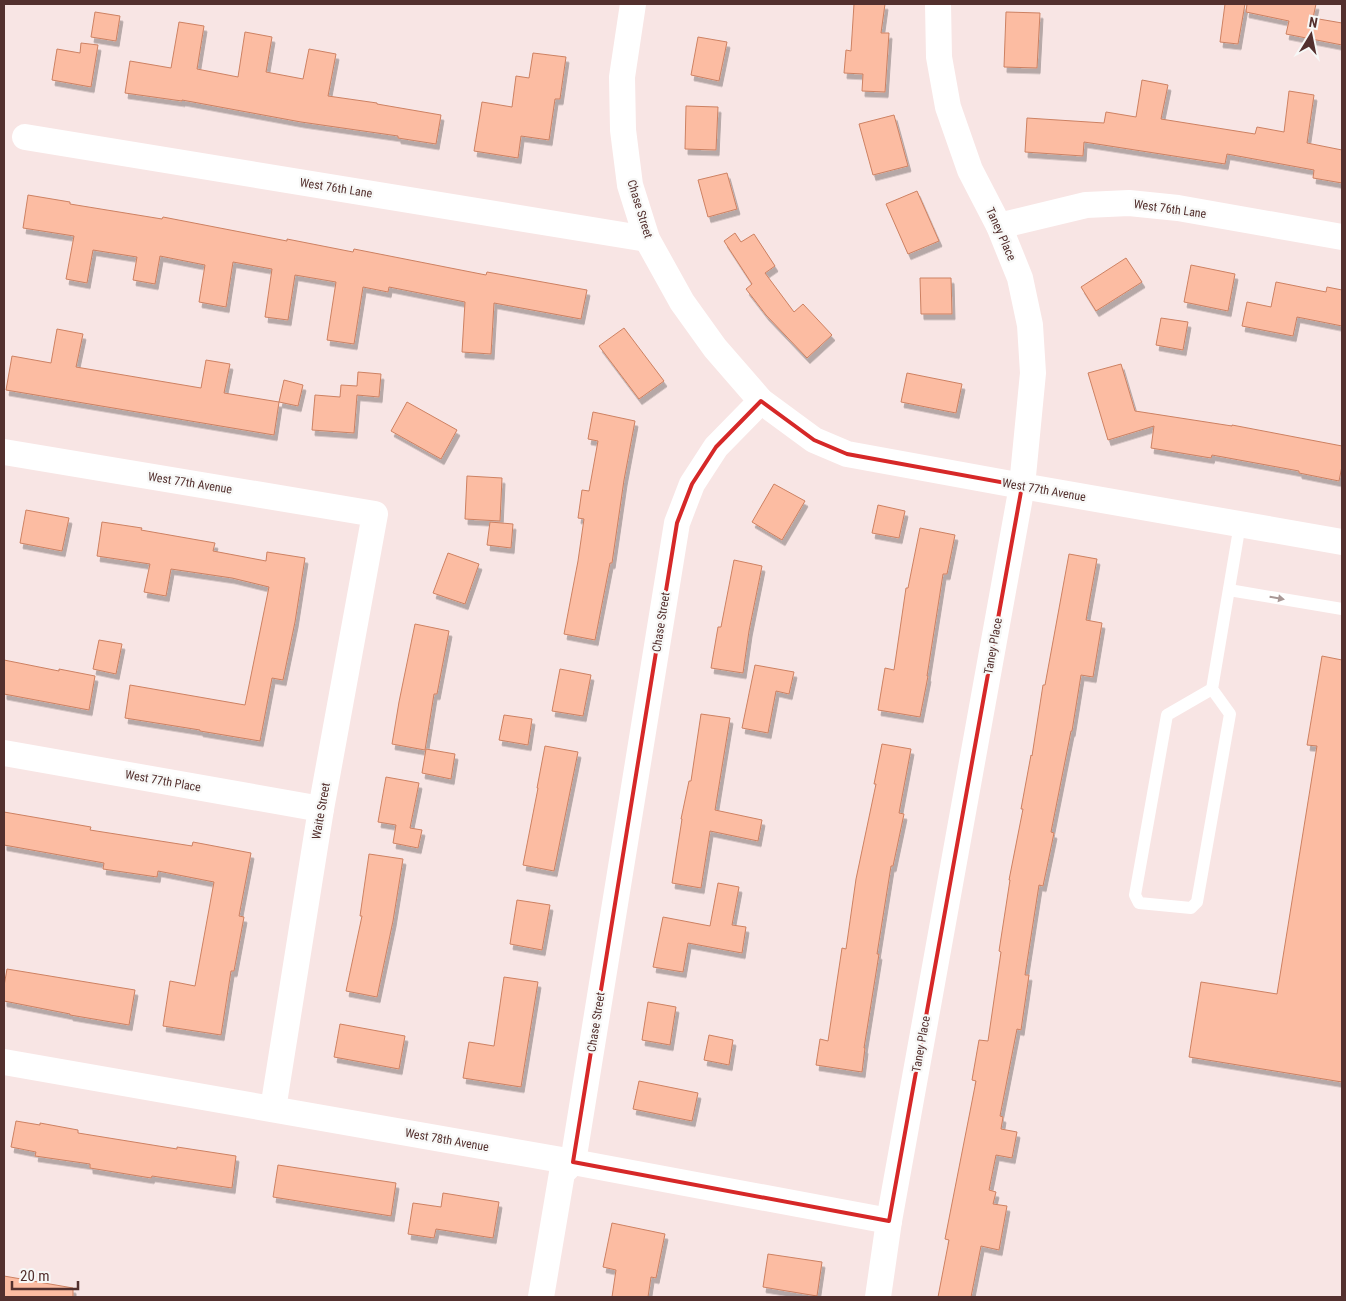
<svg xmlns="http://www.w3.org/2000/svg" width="1346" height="1301" font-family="'Roboto Condensed',sans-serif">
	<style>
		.building { fill: #fcbca2; stroke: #cd8162; filter: url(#shadow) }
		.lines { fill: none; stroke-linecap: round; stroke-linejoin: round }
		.service { stroke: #fff; stroke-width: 12 }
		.minor { stroke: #fff; stroke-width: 26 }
		.oneway { fill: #a99896 }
		.marked { fill: none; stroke: #d62828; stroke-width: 4; stroke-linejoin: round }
		.labels { text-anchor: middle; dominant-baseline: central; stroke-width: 4.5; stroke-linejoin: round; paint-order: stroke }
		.street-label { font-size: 12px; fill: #53302e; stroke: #f7f8f7 }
	</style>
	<defs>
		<filter id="shadow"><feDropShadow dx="3" dy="5.5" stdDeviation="0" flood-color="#0004"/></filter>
	</defs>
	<rect width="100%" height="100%" fill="#f8e5e4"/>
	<g class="building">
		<polygon points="854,4 885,4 881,33 889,33 885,92 862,91 863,74 844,73 846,50 851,51"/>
		<polygon points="1225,4 1245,4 1238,44 1220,42"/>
		<polygon points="1247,4 1316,4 1313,18 1342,23 1342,45 1286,34 1289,21 1246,12"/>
		<polygon points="95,12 120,16 116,41 91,37"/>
		<polygon points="1006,12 1040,13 1037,68 1004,67"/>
		<polygon points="179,22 204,26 197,69 238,77 245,32 272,37 266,72 303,79 309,49 336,54 328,96 377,103 377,104 441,115 436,144 398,138 398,136 301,122 182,100 182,101 125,93 130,61 171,68"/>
		<polygon points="698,37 727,42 719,81 691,75"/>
		<polygon points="81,43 98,45 91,87 52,80 57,49 80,53"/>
		<polygon points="533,53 566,57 560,99 555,99 549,140 521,136 518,158 474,151 482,102 512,107 516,76 529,78"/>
		<polygon points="1142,80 1168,85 1161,119 1255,134 1257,127 1284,132 1289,91 1314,95 1307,143 1342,150 1342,183 1313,178 1314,170 1227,154 1225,164 1084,142 1083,156 1025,152 1027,118 1104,123 1106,112 1136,117"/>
		<polygon points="686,106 718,107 716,150 685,149"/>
		<polygon points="894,115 908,166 873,175 859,124"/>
		<polygon points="727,173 737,209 708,217 698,180"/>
		<polygon points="917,191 939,241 908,254 886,204"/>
		<polygon points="28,195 70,202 70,204 162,219 163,217 287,241 287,239 353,252 354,249 486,275 487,272 587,290 581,319 494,303 491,354 462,352 465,302 389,287 388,292 363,287 354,344 327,340 336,282 295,275 288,320 265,317 272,269 233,262 226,307 199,302 205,265 160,256 155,284 133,280 137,257 93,250 87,283 66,279 74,236 23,228"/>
		<polygon points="735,233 741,242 754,234 775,266 765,273 794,312 803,304 832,335 807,358 766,315 746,289 752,284 724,241"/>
		<polygon points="1126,258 1142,282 1096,311 1081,287"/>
		<polygon points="1191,265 1235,274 1228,311 1184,302"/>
		<polygon points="920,278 951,278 952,314 921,314"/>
		<polygon points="1276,282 1326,292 1327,287 1342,290 1342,326 1297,317 1293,336 1242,326 1247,302 1271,307"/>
		<polygon points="1161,318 1188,322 1183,350 1156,345"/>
		<polygon points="624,328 664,381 639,399 599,346"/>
		<polygon points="57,329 83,334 76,367 201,388 206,360 230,364 224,393 279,402 274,435 6,390 12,356 51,363"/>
		<polygon points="1121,364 1135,411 1232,426 1232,425 1342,446 1342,466 1339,481 1299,473 1299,471 1212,455 1211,458 1151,448 1154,426 1108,440 1088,373"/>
		<polygon points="358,372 381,374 379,397 357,395 354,433 312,430 315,395 340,397 341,385 357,386"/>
		<polygon points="907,373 962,384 956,413 901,402"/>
		<polygon points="284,380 303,385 298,406 279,402"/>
		<polygon points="407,402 457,430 441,459 391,431"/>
		<polygon points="593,412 635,421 624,480 612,563 610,563 595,640 564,634 578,561 584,519 578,518 582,490 589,491 598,441 588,439"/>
		<polygon points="467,476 502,478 500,521 465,519"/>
		<polygon points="774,484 805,501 782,540 752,522"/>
		<polygon points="878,505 905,511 899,538 872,533"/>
		<polygon points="26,510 69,518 62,551 20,543"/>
		<polygon points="102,522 142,528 141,530 215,543 213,551 266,561 267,552 305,558 295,622 283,680 272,678 260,741 200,731 200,730 125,718 130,685 245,705 269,587 232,578 171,569 166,596 144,592 150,564 97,556"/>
		<polygon points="490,522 513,524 511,548 487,545"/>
		<polygon points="920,528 955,535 947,574 943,574 927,676 928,676 920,717 878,710 885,668 894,670 906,588 908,588"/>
		<polygon points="448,553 479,564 465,604 433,593"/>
		<polygon points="1069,554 1097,559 1086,620 1102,623 1093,677 1081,675 1072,731 1071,731 1051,832 1054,833 1043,886 1039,885 1025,975 1029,975 1021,1030 1017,1029 1000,1116 1003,1117 1001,1129 1017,1132 1012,1158 996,1155 989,1190 996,1192 993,1204 1007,1206 999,1250 981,1246 971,1297 938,1297 949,1240 945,1239 976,1081 972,1080 979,1040 988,1041 1001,952 999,951 1010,880 1009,880 1023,809 1021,809 1031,755 1032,756 1043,685 1045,685"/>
		<polygon points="734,560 762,566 749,631 743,673 711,668 718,627 721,627"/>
		<polygon points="415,624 449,631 437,694 434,694 425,750 392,744 399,702"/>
		<polygon points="99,640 122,644 116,674 93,669"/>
		<polygon points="1322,656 1342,660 1342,1082 1189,1057 1201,982 1277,994 1317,746 1307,745"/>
		<polygon points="4,660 59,671 59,669 95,676 89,710 4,694"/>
		<polygon points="755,665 794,672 789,694 776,691 768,733 742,728"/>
		<polygon points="560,669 591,675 583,716 552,711"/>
		<polygon points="701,714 730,718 715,810 762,820 758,841 710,831 701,888 672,883 682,819 681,819 689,781 691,781"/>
		<polygon points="504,715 532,719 528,745 499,740"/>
		<polygon points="882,744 911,749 899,813 904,814 893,866 891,866 877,954 879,954 864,1048 865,1048 862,1072 816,1065 820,1039 828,1041 842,948 846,949 856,879 876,784 874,784"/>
		<polygon points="545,746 578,752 554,871 523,865 538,788 537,788"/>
		<polygon points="426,749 455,754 451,779 422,773"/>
		<polygon points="386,777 419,783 410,828 422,830 418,848 393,843 396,825 378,822"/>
		<polygon points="4,812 91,827 90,830 192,846 193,842 251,853 239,916 244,917 234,971 231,971 221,1035 163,1026 170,981 195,986 214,882 158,871 157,877 103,869 104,863 4,845"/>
		<polygon points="369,854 403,859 393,921 377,997 346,991 362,916 360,916"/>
		<polygon points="718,883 739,887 732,925 746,927 742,953 688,943 683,972 653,967 663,917 710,926"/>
		<polygon points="517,900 550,905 542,950 510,944"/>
		<polygon points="7,969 135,990 129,1025 70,1015 70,1014 4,1001 4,986"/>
		<polygon points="504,977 538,982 521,1087 463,1078 469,1042 494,1046"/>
		<polygon points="648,1002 676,1007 670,1045 642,1040"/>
		<polygon points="340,1024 405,1036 399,1069 334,1057"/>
		<polygon points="709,1035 733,1040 729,1065 704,1060"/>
		<polygon points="639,1081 698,1093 692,1121 633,1109"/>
		<polygon points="16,1121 40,1125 40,1123 78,1130 78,1133 177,1149 177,1147 236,1156 232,1188 152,1176 151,1178 90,1168 90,1164 35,1156 36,1152 11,1147"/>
		<polygon points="278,1165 396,1183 391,1216 273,1197"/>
		<polygon points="443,1193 499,1202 493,1238 436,1229 434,1238 408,1234 413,1203 441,1207"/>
		<polygon points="612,1223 665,1234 656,1278 651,1277 648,1297 612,1297 616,1270 603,1267"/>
		<polygon points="768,1254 822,1262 817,1296 763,1287"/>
		<polygon points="4,1276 73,1288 73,1297 4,1297"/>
	</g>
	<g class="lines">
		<g class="service">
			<polyline points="1229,590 1342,609"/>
			<polyline points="1212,689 1230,714 1197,902 1191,908 1139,903 1135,895 1167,715 1212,689 1240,524"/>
		</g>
		<g class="minor">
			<polyline points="25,137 647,239"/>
			<polyline points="999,226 1086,205 1129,203 1178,208 1342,237"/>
			<polyline points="761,401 814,440 847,454 1022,486 1342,542"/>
			<polyline points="4,452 375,514 321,809 273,1109"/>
			<polyline points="4,753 321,809"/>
			<polyline points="4,1062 573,1162 889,1221"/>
			<polyline points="541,1297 562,1173 573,1162 677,523 692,484 716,447 761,401 715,348 682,302 647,239 630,185 623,130 622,77 633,4"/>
			<polyline points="878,1297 889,1221 1022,486 1033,373 1030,325 1020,278 999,226 970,170 948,107 939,57 938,4"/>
		</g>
	</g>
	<defs><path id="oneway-solid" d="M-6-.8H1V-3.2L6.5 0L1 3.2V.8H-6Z" transform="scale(1.25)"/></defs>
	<use class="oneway" href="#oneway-solid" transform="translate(1277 598) rotate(10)"/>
	<path class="marked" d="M761 401 814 440 847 454 1022 486 889 1221 573 1162 677 523 692 484 716 447Z"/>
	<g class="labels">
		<g class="street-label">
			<text transform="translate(336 188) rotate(9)">West 76th Lane</text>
			<text transform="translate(640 209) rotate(73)">Chase Street</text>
			<text transform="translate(1170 209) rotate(8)">West 76th Lane</text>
			<text transform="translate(1001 234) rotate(66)">Taney Place</text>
			<text transform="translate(190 483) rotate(9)">West 77th Avenue</text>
			<text transform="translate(1044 490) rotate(10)">West 77th Avenue</text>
			<text transform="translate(661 622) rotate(-81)">Chase Street</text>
			<text transform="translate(993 646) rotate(-80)">Taney Place</text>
			<text transform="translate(163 781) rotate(10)">West 77th Place</text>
			<text transform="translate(321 811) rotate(-80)">Waite Street</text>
			<text transform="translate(596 1022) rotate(-81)">Chase Street</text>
			<text transform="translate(921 1044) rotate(-80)">Taney Place</text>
			<text transform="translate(447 1140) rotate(10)">West 78th Avenue</text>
		</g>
	</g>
	<rect width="1346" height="1301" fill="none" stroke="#53302e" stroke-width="10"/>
	<g transform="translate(1311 35) rotate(10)" stroke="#f7f8f7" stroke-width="4" paint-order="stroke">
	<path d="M0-4L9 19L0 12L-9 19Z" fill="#53302e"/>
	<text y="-8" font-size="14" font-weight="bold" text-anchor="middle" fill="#53302e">N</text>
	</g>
	<path d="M12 1281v8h66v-8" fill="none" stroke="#53302e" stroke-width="2.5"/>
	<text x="20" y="1281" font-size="15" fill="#53302e" stroke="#f7f8f7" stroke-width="4" paint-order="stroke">20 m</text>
</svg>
